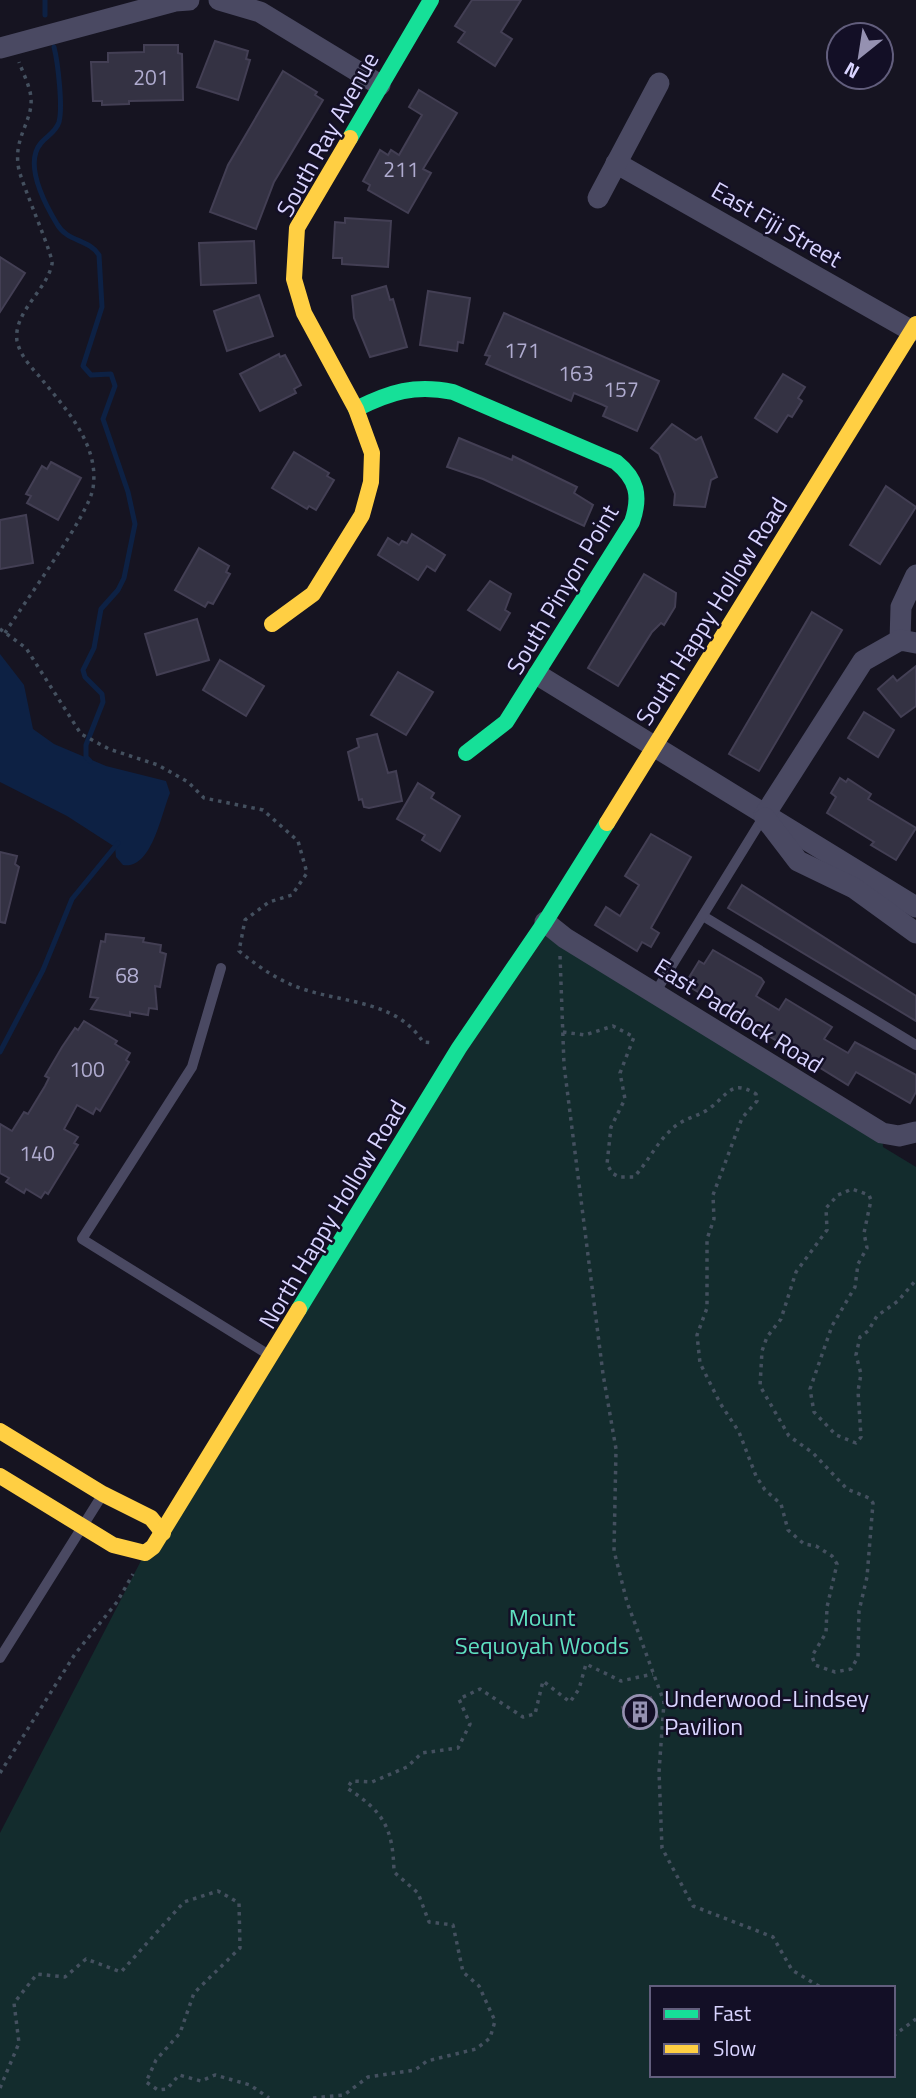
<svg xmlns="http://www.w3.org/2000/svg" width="916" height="2098" font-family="'Titillium Web',sans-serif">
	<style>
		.green { fill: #132c2d; fill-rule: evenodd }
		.water { fill: #0d2144 }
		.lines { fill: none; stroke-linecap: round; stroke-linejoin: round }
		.stream { stroke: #0d2144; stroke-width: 5 }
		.building { fill: #343243; stroke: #433f54; stroke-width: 2 }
		.path { stroke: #44505f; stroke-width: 3.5; stroke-dasharray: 3.5 5; stroke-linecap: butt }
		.lane { stroke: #4a4962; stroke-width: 10 }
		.street { stroke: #4a4962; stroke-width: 21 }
		.fast { stroke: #16e098; stroke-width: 16 }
		.slow { stroke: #ffcf43; stroke-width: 16 }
		.labels { text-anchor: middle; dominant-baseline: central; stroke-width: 5; stroke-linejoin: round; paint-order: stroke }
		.number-label { font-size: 21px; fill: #b0acd0 }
		.street-label { font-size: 24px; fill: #d9d4ff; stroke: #130f26 }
		.park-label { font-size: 24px; fill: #5fe0c0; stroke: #130f26 }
		.poi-label { font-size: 24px; fill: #d9d4ff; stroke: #130f26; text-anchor: start }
	</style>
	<rect width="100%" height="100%" fill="#161421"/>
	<path class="green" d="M545 922 882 1133 883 1147 916 1167V2098H0V1833L145 1553ZM652 1988H893V2075H652Z"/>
	<path class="water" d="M0 654 24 685 33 729 54 744 106 766 166 781 170 793C161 814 152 870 123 865L116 857 115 847 67 816 0 782Z"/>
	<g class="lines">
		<g class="stream">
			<polyline points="45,15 45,0"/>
			<path d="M54 47C58 63 63 107 59 122 56 132 47 136 41 143 23 164 45 204 57 224 67 242 89 239 99 255L102 307 83 366 91 375 111 374 115 386 103 419 128 492 135 524 124 578 118 590 101 609 94 648 83 670 85 677 102 694 103 702 86 745V757L90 761"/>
			<polyline points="0,1052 43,970 72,899 118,843"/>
		</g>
	</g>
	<g class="building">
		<polygon points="472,0 521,0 501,32 512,39 495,66 458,42 465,32 455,26"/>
		<polygon points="215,41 248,51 246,59 250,60 238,100 197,87"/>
		<polygon points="144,45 178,45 178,53 182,54 183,100 129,101 129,104 102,105 102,101 93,101 91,62 108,62 108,53 144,52"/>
		<polygon points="283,71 317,92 315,95 323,100 274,182 256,229 210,212 228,165"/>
		<polygon points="419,90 457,113 423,169 431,173 408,213 368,190 370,185 363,181 380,150 388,155 391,150 399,155 422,115 409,107"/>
		<polygon points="345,218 391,221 388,267 342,264 342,258 333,258 335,222 345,223"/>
		<polygon points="254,241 256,283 201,285 199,243"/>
		<polygon points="0,257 25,273 0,312"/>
		<polygon points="386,286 390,300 393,299 407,347 370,357 354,318 352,296"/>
		<polygon points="428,291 470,298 463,343 458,342 457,351 420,345"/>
		<polygon points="259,295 273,336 227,351 214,311"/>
		<polygon points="504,313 659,381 637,431 603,416 607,407 603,405 574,393 571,401 486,364 490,356 485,355"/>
		<polygon points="279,354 280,357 285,355 301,385 294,389 296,393 260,411 240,374"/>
		<polygon points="783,374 805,387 798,398 802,401 792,417 788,415 777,432 755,418"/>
		<polygon points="672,424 696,440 701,437 717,477 711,480 705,507 674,505 675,494 659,454 651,448"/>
		<polygon points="459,438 512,460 513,456 577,487 574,493 593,505 584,526 483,479 447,467"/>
		<polygon points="294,452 329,473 327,476 334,480 316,510 309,506 307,509 272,488"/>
		<polygon points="51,462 81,478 58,520 27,503 31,496 26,494 42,466 47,469"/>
		<polygon points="886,486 916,507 880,564 850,545"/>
		<polygon points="26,515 33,563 0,569 0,520"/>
		<polygon points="412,534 445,555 435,571 427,566 418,580 378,555 388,538 399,545 402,541 407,543"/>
		<polygon points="199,548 229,566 226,572 230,574 213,604 208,602 205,607 175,590"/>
		<polygon points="644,574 676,593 675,607 664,625 661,623 652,632 618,686 588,668"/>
		<polygon points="490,581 511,594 505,610 510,613 500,630 468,610"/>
		<polygon points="812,612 842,630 759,771 729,754"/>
		<polygon points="197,619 209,660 157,675 145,634"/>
		<polygon points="220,660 264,686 246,716 203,690"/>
		<polygon points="916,666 916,706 901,717 878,689 893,676 897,681"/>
		<polygon points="398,672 433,692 406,735 371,715"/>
		<polygon points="864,712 894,730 878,757 848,738"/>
		<polygon points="377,734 388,773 396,771 402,801 369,808 364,807 362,799 359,800 348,752 359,747 357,739"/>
		<polygon points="840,778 846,782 848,779 871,794 868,799 916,828 896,860 871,845 874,842 827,813 836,797 831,793"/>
		<polygon points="418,783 434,793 431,798 460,816 440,851 422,840 425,835 397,819"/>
		<polygon points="651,834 691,857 651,928 659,933 651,947 642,942 637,951 595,925 606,907 620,916 639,885 625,876"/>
		<polygon points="0,852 17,856 15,864 19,867 5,923 0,922"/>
		<polygon points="742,885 916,996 916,1021 728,908"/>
		<polygon points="106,934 144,938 143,942 161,945 160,952 166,954 160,987 155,986 157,1009 149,1008 148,1015 130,1012 130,1016 91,1009 98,998 90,997 101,941 105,942"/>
		<polygon points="713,950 761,978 764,982 756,996 779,1010 786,999 832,1027 824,1039 848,1053 855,1042 916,1075 916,1092 910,1103 856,1072 848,1085 685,984 699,961 704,964"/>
		<polygon points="84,1021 117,1041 115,1044 130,1053 126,1060 129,1062 100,1111 96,1108 93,1114 77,1105 64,1129 78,1137 74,1143 78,1145 48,1194 45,1192 41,1198 26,1189 24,1193 6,1182 9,1178 0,1173 0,1124 12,1131 24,1112 28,1114 45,1086 49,1078 45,1076 62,1047 75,1028 78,1030"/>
		<polygon points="651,1697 658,1717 629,1727 622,1707"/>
	</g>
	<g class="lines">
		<g class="path">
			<path d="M0 629 26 648 81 734 109 749 158 765 188 782 204 798 263 810 298 841 307 873 292 895 269 902 245 920 239 951C260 968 280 982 306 990 347 1003 398 1002 423 1042L434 1043"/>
			<path d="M5 633C23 604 89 515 93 488 100 444 64 407 39 376 30 366 20 355 17 341 13 312 47 290 52 264 54 257 23 187 19 170 12 138 33 122 31 98 30 86 23 73 19 62"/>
			<polyline points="560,956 564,1065 603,1374 616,1449 614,1551 627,1602 664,1702 659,1772 662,1848 693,1906 773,1937 792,1970 822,1988"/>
			<path d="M563 1032 585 1035 613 1026 634 1037 620 1073 625 1099 611 1127 607 1164 612 1173 619 1177H634C648 1162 657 1142 672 1129 683 1118 698 1117 710 1108 729 1094 731 1079 756 1094L757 1101 742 1118 713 1195 714 1219 707 1239V1308L697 1335 700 1363 720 1403 739 1432 756 1476 765 1490 781 1504 788 1530 804 1544 816 1546 832 1556 837 1564 827 1607 826 1633 812 1656 815 1665 835 1672 851 1669 858 1657 859 1611 867 1577 873 1503 869 1498 847 1489 813 1453 789 1436 760 1386 762 1351 767 1337 781 1319 796 1272 827 1230 826 1208 838 1195 852 1189 869 1195 871 1200 864 1233 867 1248 858 1264 855 1287 832 1326 810 1389 814 1412 836 1435 856 1443 861 1437 858 1391 861 1374 856 1355 860 1337 868 1331 877 1316 898 1301 916 1280"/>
			<polyline points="0,1773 75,1654 117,1602 133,1574"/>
			<polyline points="893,2036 916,2019"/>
			<polyline points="0,2088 19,2043 14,2003 37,1974 65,1977 86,1959 121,1972 184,1902 218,1891 239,1903 240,1948 194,1993 180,2033 156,2060 146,2082 158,2090 167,2089 179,2075 201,2081 215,2075 250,2085 269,2098"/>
			<path d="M313 2098 344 2095 368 2077 415 2070 427 2061 476 2049 490 2038 495 2021 479 1986 463 1972 453 1925 429 1922 418 1893 394 1872C393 1828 384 1812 347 1788L352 1781 372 1782 407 1767 422 1753 458 1748 470 1724 459 1699 480 1689 523 1717 535 1714 543 1681 570 1702 579 1689 586 1664 621 1681 653 1674"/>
		</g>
		<g class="lane">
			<polyline points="703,916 916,1045"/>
			<polyline points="221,968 192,1067 82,1239 269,1355"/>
			<polyline points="655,993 764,816"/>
			<polyline points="0,1658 101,1497"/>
		</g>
		<g class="street">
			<polyline points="219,0 260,12 380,85"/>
			<polyline points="0,48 175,1 189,0"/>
			<polyline points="616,163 912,331"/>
			<polyline points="598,198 659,83"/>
			<polyline points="900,640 901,607 916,575"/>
			<polyline points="538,675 916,907"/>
			<polyline points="764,816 863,661 900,640 916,643"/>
			<polyline points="765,818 798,861 854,888 916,933"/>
			<polyline points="545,922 565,938 882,1133 899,1136 916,1132"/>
		</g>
		<g class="fast">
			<polyline points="350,138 431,0"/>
			<path d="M356 409C390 392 415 384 453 392L616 462C637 479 641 496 632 522L506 722 466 753"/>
			<polyline points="299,1309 459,1048 545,922 607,823"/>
		</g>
		<g class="slow">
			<polyline points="272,624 313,594 362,515 371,482 372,453 356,409 304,313 294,279 297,228 350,138"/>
			<polyline points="607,823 916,324"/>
			<polyline points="0,1431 103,1494 151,1518 163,1533"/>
			<polyline points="0,1476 113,1545 145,1553 153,1547 299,1309"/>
		</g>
	</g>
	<defs>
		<g id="building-ring" transform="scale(1.75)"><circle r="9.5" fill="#130f26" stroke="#9591b1" stroke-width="1.5"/><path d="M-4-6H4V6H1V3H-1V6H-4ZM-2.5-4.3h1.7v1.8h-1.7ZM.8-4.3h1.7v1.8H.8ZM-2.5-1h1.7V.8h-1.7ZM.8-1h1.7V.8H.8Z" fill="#9591b1"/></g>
	</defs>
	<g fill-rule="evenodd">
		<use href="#building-ring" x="640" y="1712"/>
	</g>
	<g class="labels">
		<g class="number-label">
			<text x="151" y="77">201</text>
			<text x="401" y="169">211</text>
			<text x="522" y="350">171</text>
			<text x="576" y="373">163</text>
			<text x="621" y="389">157</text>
			<text x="127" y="975">68</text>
			<text x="87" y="1069">100</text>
			<text x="37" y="1153">140</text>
		</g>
		<g class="street-label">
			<text transform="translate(327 134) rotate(-61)">South Ray Avenue</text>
			<text transform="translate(777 224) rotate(30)">East Fiji Street</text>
			<text transform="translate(562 589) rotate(-59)">South Pinyon Point</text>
			<text transform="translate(711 611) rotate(-58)">South Happy Hollow Road</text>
			<text transform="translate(739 1015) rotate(32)">East Paddock Road</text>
			<text transform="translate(332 1214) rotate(-59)">North Happy Hollow Road</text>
		</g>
		<g class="park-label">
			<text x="542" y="1617">Mount<tspan x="542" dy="28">Sequoyah Woods</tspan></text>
		</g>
		<g class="poi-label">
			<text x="664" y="1698">Underwood-Lindsey<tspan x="664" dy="28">Pavilion</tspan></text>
		</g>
	</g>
	<rect x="650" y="1986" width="245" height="91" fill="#130f26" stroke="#625e7d" stroke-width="2"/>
	<rect x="664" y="2009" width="35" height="10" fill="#16e098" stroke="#625e7d" stroke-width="2"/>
	<text x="713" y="2021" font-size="21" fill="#d9d4ff">Fast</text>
	<rect x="664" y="2044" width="35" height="10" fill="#ffcf43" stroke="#625e7d" stroke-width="2"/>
	<text x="713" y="2056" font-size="21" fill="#d9d4ff">Slow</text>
	<g transform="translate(860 56) rotate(210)"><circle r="33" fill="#130f26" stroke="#625e7d" stroke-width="2"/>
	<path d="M0-5L12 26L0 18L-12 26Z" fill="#9591b1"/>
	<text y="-10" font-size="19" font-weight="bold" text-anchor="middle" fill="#d9d4ff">N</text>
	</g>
</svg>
